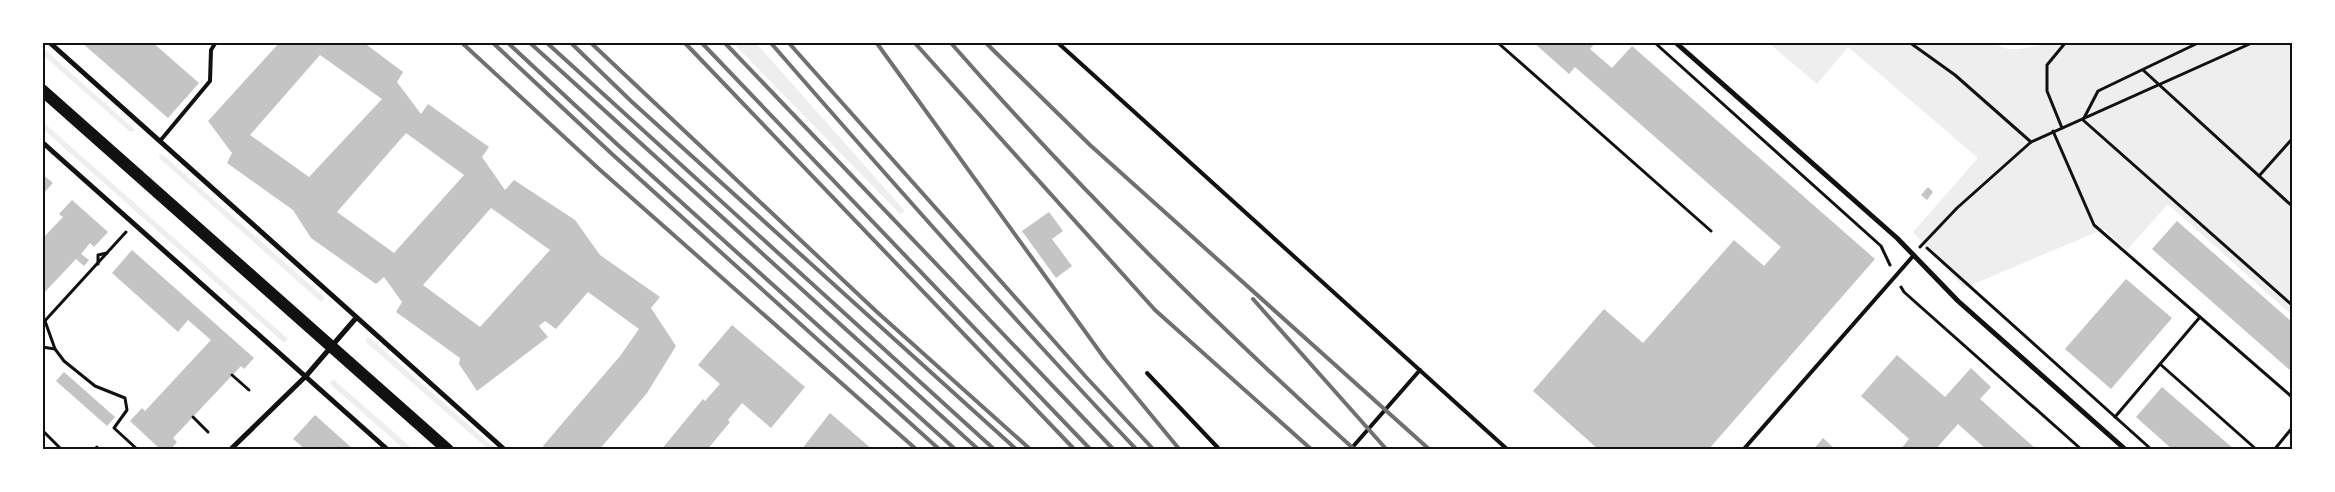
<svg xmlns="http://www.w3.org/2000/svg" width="2335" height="492" font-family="Helvetica,sans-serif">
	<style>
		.green { fill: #eee }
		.building { fill: #c4c4c4; fill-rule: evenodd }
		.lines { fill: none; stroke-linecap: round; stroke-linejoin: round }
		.path { stroke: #111; stroke-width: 3 }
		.service { stroke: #111; stroke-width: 4 }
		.minor { stroke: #111; stroke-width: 5 }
		.primary { stroke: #111; stroke-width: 12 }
		.rail { stroke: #707070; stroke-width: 4 }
		.neatline { fill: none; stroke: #111; stroke-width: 2 }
	</style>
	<rect width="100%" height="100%" fill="#fff"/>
	<g class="green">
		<path d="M1993 42C2008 53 2020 49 2037 46L2040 42 2292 43V315L2168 204 2127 250 2104 229 1964 288 1913 232 1978 158 1848 47 1817 84 1769 43Z"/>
		<polygon points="733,43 756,43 905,211 900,214"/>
		<polygon points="43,48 134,129 134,131 130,132 43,55"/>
		<polygon points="43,122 288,339 284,343 43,129"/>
		<polygon points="160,154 163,155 325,298 321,302 159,158"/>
		<polygon points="367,338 370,338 496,449 488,449 366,342"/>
		<polygon points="331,380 334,380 413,449 404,449 330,384"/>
	</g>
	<g class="building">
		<polygon points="81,42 152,42 199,83 168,118"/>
		<path d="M280 42H363L403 72 397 82 421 114 428 104 489 147 482 157 505 190 514 180 575 220 600 255 660 297 651 308 676 346 647 393 599 450H546L543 446 620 356 639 329 588 292 556 329 545 321 539 326 548 337 477 391 459 364 460 358 396 312 402 302 384 277 376 284 311 238 293 210 227 163 232 153 208 121ZM320 55 382 99 309 177 250 135ZM406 133 464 175 394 253 337 212ZM491 208 550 250 480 327 423 285Z"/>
		<polygon points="1533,42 1596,42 1590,49 1612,68 1632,46 1875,259 1708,450 1599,450 1533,391 1604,309 1643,343 1734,240 1764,266 1781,247 1575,67 1569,74"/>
		<polygon points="42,174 53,183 42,195"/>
		<polygon points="1928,187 1933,192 1927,200 1921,195"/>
		<polygon points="72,200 108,232 94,247 90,243 81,254 89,260 84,266 76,259 42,295 42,239 63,217 59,214"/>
		<polygon points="1049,212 1063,231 1052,239 1072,266 1056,278 1022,231"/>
		<polygon points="2177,221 2292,322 2292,372 2152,249"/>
		<polygon points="132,250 254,358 244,369 241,366 173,438 177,442 170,450 161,450 130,421 142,408 145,411 211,340 188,320 178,332 112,273"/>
		<polygon points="2126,279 2172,318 2111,389 2065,349"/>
		<polygon points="732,325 805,387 771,428 742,403 728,420 730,422 707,450 661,450 703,399 705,401 720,384 698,365"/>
		<polygon points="1897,355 1945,397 1971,368 1991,387 1980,399 2037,450 1987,450 1958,424 1935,450 1900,450 1909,439 1861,396"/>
		<polygon points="64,372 115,417 107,426 56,381"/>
		<polygon points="2162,387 2184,406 2235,450 2173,450 2136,417"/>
		<polygon points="830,413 873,450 801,450"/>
		<polygon points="315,415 354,450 306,450 293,439"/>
		<polygon points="1823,438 1836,450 1813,450"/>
	</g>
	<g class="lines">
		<g class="path">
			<polyline points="1497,42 1711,231"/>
			<polyline points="1654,42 1881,246 1890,265"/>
			<polyline points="1909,42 1955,75 2031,142"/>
			<polyline points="2200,42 2098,91 2083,120 2292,305"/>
			<polyline points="2143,70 2292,206"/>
			<polyline points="2062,128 2047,91 2047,65 2066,42"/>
			<polyline points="2053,131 2094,225 2200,317 2115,417"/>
			<polyline points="2259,176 2292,139"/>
			<polyline points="1920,247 1957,208 2031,142 2254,42"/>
			<polyline points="1927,248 2152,450"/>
			<polyline points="98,264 98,255 107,253"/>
			<polyline points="1901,287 1904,292 2082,450"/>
			<polyline points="2200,317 2292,397"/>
			<polyline points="45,321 55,349"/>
			<polyline points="42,324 126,232"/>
			<polyline points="42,347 55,349 64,361 95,386 125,398 127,410 114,428 138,450"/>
			<polyline points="2160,364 2257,450"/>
			<polyline points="232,375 249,390"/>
			<polyline points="193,417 208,432"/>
			<polyline points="42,430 62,450"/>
			<polyline points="94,450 97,447"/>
			<polyline points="2274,450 2292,428"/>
		</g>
		<g class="service">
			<polyline points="1057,42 1508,450"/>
			<polyline points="160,141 210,81 211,50 216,42"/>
			<polyline points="1147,373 1220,450"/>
			<polyline points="1350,450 1420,370"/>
			<polyline points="1743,450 1914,255"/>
		</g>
		<g class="minor">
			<polyline points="49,42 505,450"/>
			<polyline points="1675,42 1897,238 1958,301 2126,450"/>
			<polyline points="42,142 388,450"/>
			<polyline points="230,450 306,376 356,318"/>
		</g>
		<polyline class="primary" points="42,90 448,450"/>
		<g class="rail">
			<polyline points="461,42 599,169 917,450"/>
			<polyline points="492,42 612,154 940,450"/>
			<polyline points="507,42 619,146 956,450"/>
			<polyline points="529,42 979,450"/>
			<polyline points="546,42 995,450"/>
			<polyline points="570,42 632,102 1017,450"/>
			<polyline points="590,42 877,312 1031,450"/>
			<polyline points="684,42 1075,450"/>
			<polyline points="701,42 1091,450"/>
			<polyline points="724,42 1114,450"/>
			<path d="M770 42C890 180 1011 317 1137 450"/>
			<polyline points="788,42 1086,377 1154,450"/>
			<polyline points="876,42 1105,359 1180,450"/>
			<polyline points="914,42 1155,310 1312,450"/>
			<path d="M950 42C1077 187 1212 321 1355 450"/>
			<polyline points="985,42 1090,145 1430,450"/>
			<polyline points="1253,299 1387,450"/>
		</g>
	</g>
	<rect width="2335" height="492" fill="none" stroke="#ffffff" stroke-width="88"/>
	<rect x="44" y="44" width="2247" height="404" class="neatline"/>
</svg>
